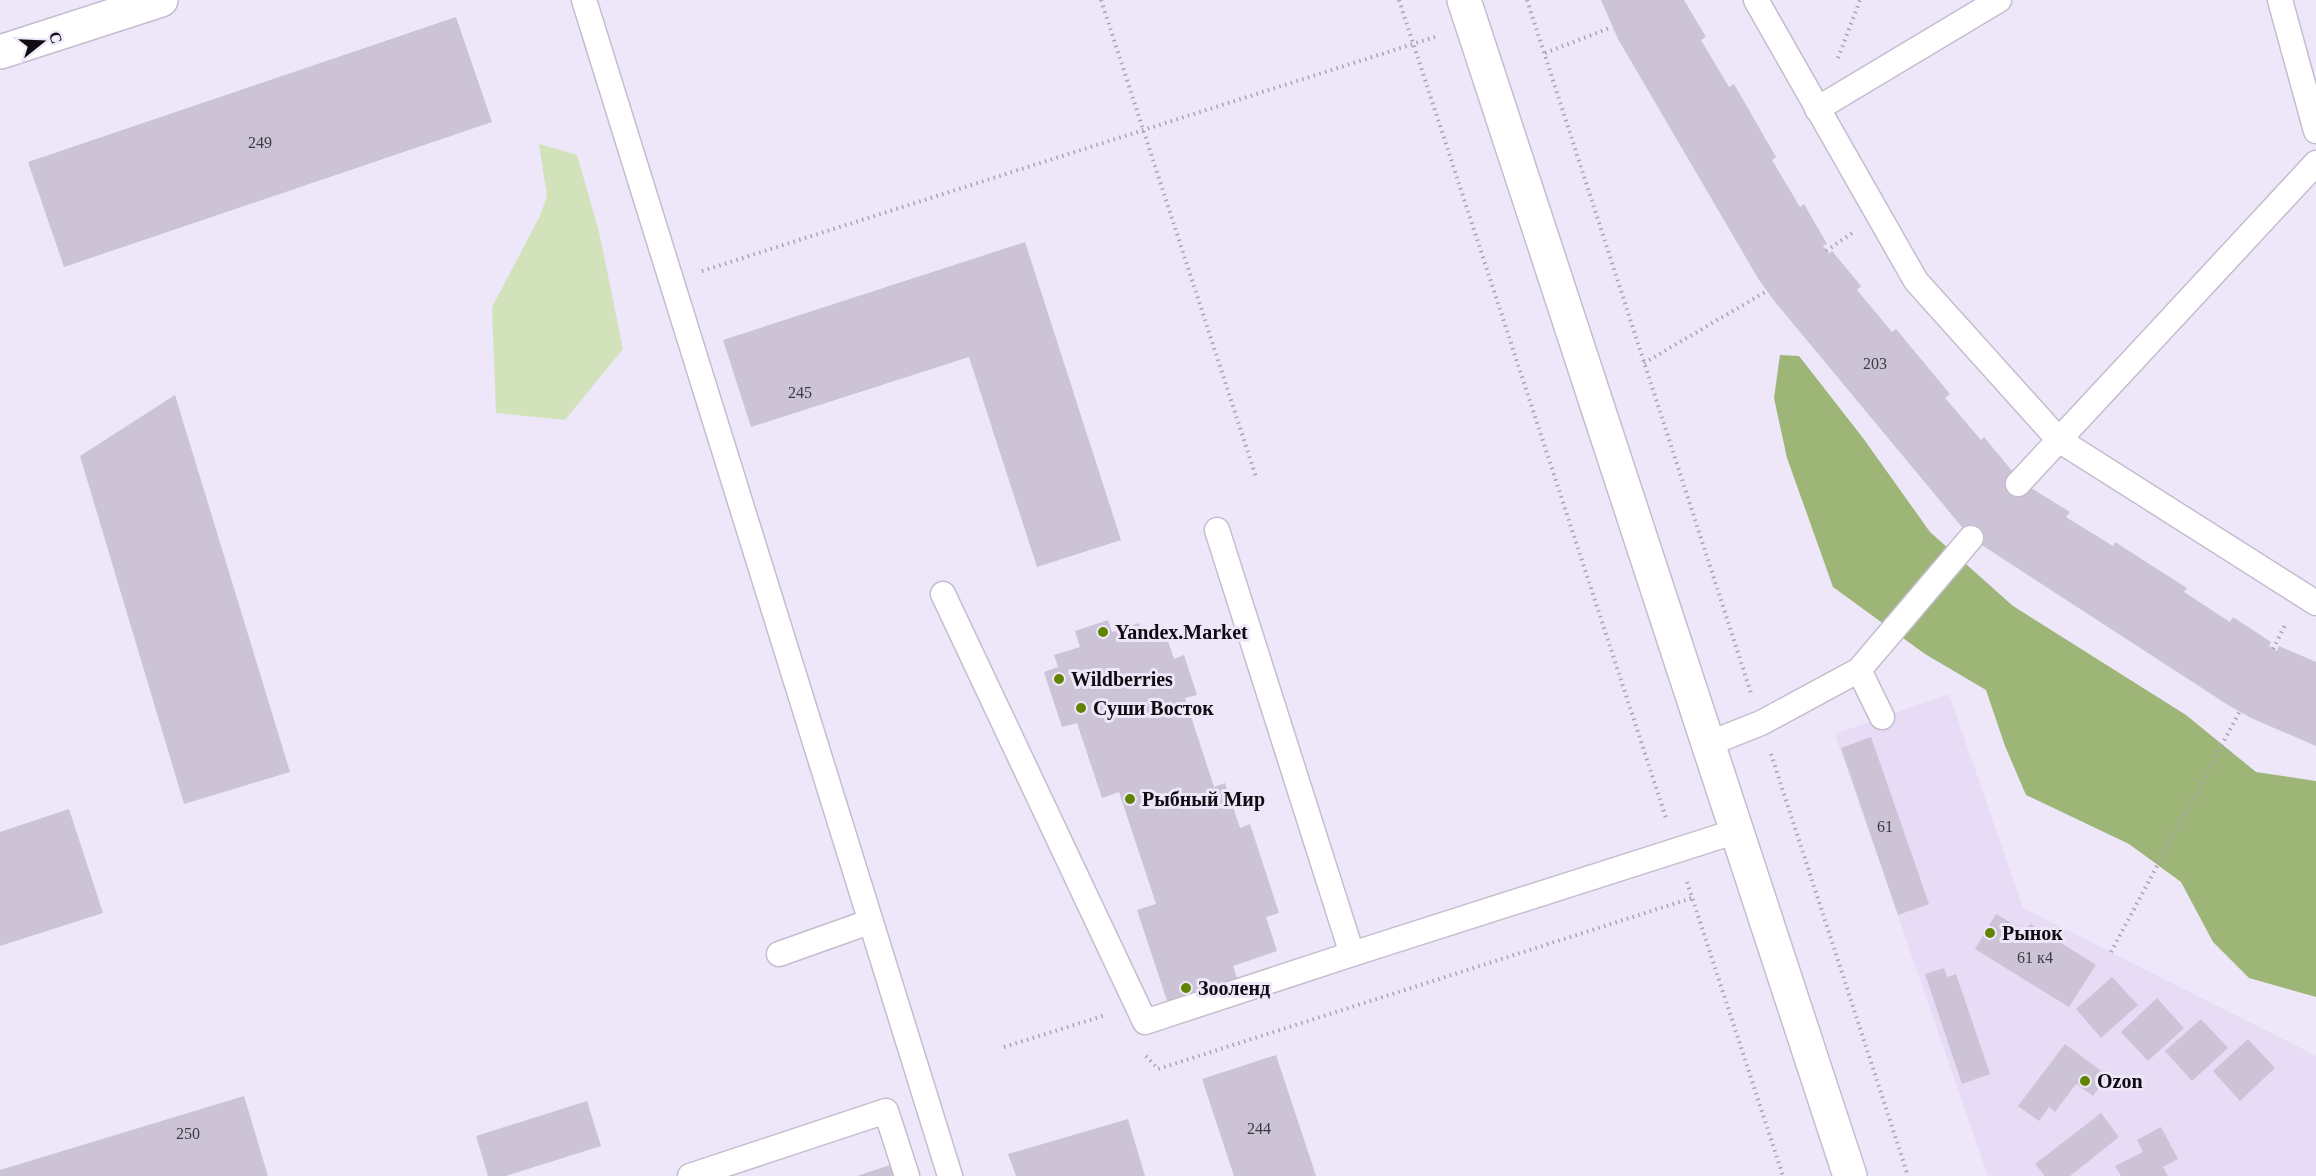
<svg xmlns="http://www.w3.org/2000/svg" width="2316" height="1176" font-family="Georgia,serif">
	<style>
		.built { fill: #e7dbf5 }
		.green { fill: #d2e2ba }
		.forest { fill: #9db678 }
		.building { fill: #ccc4d6 }
		.lines { fill: none; stroke-linecap: round; stroke-linejoin: round }
		.lane-casing { stroke: #c5bdcf; stroke-width: 27 }
		.street-casing { stroke: #c5bdcf; stroke-width: 36 }
		.secondary-casing { stroke: #c5bdcf; stroke-width: 36 }
		.path { stroke: #a9a3b2; stroke-width: 4; stroke-dasharray: 1.5 4.5; stroke-linecap: butt }
		.lane { stroke: #fff; stroke-width: 24 }
		.street { stroke: #fff; stroke-width: 33 }
		.secondary { stroke: #fff; stroke-width: 33 }
		.poi-dot { fill: #618400; stroke: #eee6f9; stroke-width: 2 }
		.labels { text-anchor: middle; dominant-baseline: central; stroke-width: 6; stroke-linejoin: round; paint-order: stroke }
		.number-label { font-size: 16px; fill: #3e3942 }
		.poi-label { font-size: 20px; font-weight: bold; fill: #0e0b11; stroke: #eee6f9; text-anchor: start }
	</style>
	<rect width="100%" height="100%" fill="#eee6f9"/>
	<polygon class="built" points="1949,694 2023,908 2316,1056 2316,1176 1988,1176 1835,734"/>
	<polygon class="green" points="539,144 577,155 599,232 623,349 565,420 496,413 492,307 540,216 547,196"/>
	<polygon class="forest" points="1780,355 1799,356 1863,438 1930,532 2013,606 2186,715 2256,772 2316,781 2316,997 2249,978 2213,942 2181,882 2129,844 2026,795 2005,746 1986,690 1925,654 1833,587 1787,458 1774,398"/>
	<g class="building">
		<polygon points="1601,0 1684,0 1706,37 1701,40 1729,87 1734,84 1776,157 1772,160 1800,207 1804,204 1827,244 1823,246 1828,254 1832,251 1861,286 1857,290 1892,332 1896,329 1950,394 1945,398 1981,440 1984,437 2013,472 2009,475 2028,492 2031,488 2070,512 2066,517 2113,546 2115,542 2187,588 2184,592 2230,622 2233,617 2271,642 2269,646 2277,651 2279,646 2316,662 2316,746 2251,718 2228,705 1971,538 1775,302 1759,280 1618,39"/>
		<polygon points="456,17 492,122 64,267 28,162"/>
		<polygon points="1025,242 1121,540 1037,567 969,357 751,427 723,340"/>
		<polygon points="175,395 290,772 184,804 80,456"/>
		<polygon points="1108,620 1112,632 1139,623 1142,633 1163,626 1174,659 1184,655 1197,695 1185,698 1214,787 1225,783 1240,828 1250,824 1279,913 1266,917 1277,951 1233,966 1239,984 1169,1007 1137,910 1156,904 1119,792 1102,798 1077,723 1062,727 1044,672 1058,667 1054,655 1080,647 1075,631"/>
		<polygon points="1871,737 1929,904 1898,915 1841,748"/>
		<polygon points="69,809 103,913 0,946 0,832"/>
		<polygon points="1996,914 2023,930 2031,924 2096,965 2069,1007 1975,949"/>
		<polygon points="1944,968 1947,977 1956,974 1990,1074 1962,1084 1925,974"/>
		<polygon points="2112,977 2138,1005 2101,1038 2076,1009"/>
		<polygon points="2157,998 2184,1028 2148,1061 2121,1032"/>
		<polygon points="2201,1019 2228,1048 2192,1081 2165,1051"/>
		<polygon points="2248,1039 2275,1068 2240,1101 2213,1071"/>
		<polygon points="2065,1044 2108,1076 2093,1096 2076,1084 2055,1112 2049,1107 2039,1121 2018,1106"/>
		<polygon points="1276,1055 1316,1176 1234,1176 1202,1079"/>
		<polygon points="244,1096 268,1176 0,1176 0,1170"/>
		<polygon points="587,1101 601,1146 506,1176 488,1176 476,1136"/>
		<polygon points="2101,1113 2119,1137 2070,1176 2045,1176 2035,1164"/>
		<polygon points="1128,1119 1145,1176 1016,1176 1008,1154"/>
		<polygon points="2161,1127 2178,1159 2163,1167 2168,1176 2121,1176 2115,1166 2143,1152 2137,1140"/>
		<polygon points="890,1165 894,1176 857,1176"/>
	</g>
	<g class="lines">
		<g class="lane-casing">
			<g id="lane">
				<polyline points="584,0 950,1176"/>
				<polyline points="1756,0 1916,281 2059,440 2316,603"/>
				<polyline points="2280,0 2316,131"/>
				<polyline points="1817,109 1999,0"/>
				<polyline points="2018,484 2316,163"/>
				<polyline points="1217,530 1352,954 1737,831"/>
				<polyline points="943,594 1145,1022 1352,954"/>
				<polyline points="1859,670 1882,717"/>
				<polyline points="1708,744 1761,723 1859,670 1971,538"/>
				<polyline points="779,954 869,922"/>
				<polyline points="690,1176 886,1111 907,1176"/>
			</g>
		</g>
		<g class="street-casing">
			<polyline id="street" points="1464,0 1850,1176"/>
		</g>
		<g class="secondary-casing">
			<polyline id="secondary" points="0,52 161,0"/>
		</g>
		<g class="path">
			<polyline points="1101,0 1256,477"/>
			<polyline points="1399,0 1667,821"/>
			<polyline points="1527,0 1751,693"/>
			<polyline points="1545,53 1612,27"/>
			<polyline points="1838,58 1860,0"/>
			<polyline points="1826,251 1852,233"/>
			<polyline points="702,271 1438,36"/>
			<polyline points="1644,363 1767,291"/>
			<polyline points="2273,649 2286,623"/>
			<polyline points="1771,754 1908,1176"/>
			<polyline points="1687,882 1783,1176"/>
			<polyline points="2111,952 2240,711"/>
			<polyline points="1004,1047 1106,1015"/>
			<polyline points="1146,1056 1158,1069 1692,898"/>
		</g>
		<use href="#lane" class="lane"/>
		<use href="#street" class="street"/>
		<use href="#secondary" class="secondary"/>
	</g>
	<g class="poi-dot">
		<circle cx="1103" cy="632" r="6"/>
		<circle cx="1059" cy="679" r="6"/>
		<circle cx="1081" cy="708" r="6"/>
		<circle cx="1130" cy="799" r="6"/>
		<circle cx="1990" cy="933" r="6"/>
		<circle cx="1186" cy="988" r="6"/>
		<circle cx="2085" cy="1081" r="6"/>
	</g>
	<g class="labels">
		<g class="number-label">
			<text x="260" y="142">249</text>
			<text x="1875" y="363">203</text>
			<text x="800" y="392">245</text>
			<text x="1885" y="826">61</text>
			<text x="2035" y="957">61 к4</text>
			<text x="1259" y="1128">244</text>
			<text x="188" y="1133">250</text>
		</g>
		<g class="poi-label">
			<text x="1115" y="632">Yandex.Market</text>
			<text x="1071" y="679">Wildberries</text>
			<text x="1093" y="708">Суши Восток</text>
			<text x="1142" y="799">Рыбный Мир</text>
			<text x="2002" y="933">Рынок</text>
			<text x="1198" y="988">Зооленд</text>
			<text x="2097" y="1081">Ozon</text>
		</g>
	</g>
	<g transform="translate(42 42) rotate(72)" stroke="#eee6f9" stroke-width="4.5" paint-order="stroke">
	<path d="M0-4.5L10 22L0 15L-10 22Z" fill="#0e0b11"/>
	<text y="-9" font-size="16" font-weight="bold" text-anchor="middle" fill="#0e0b11">С</text>
	</g>
</svg>
